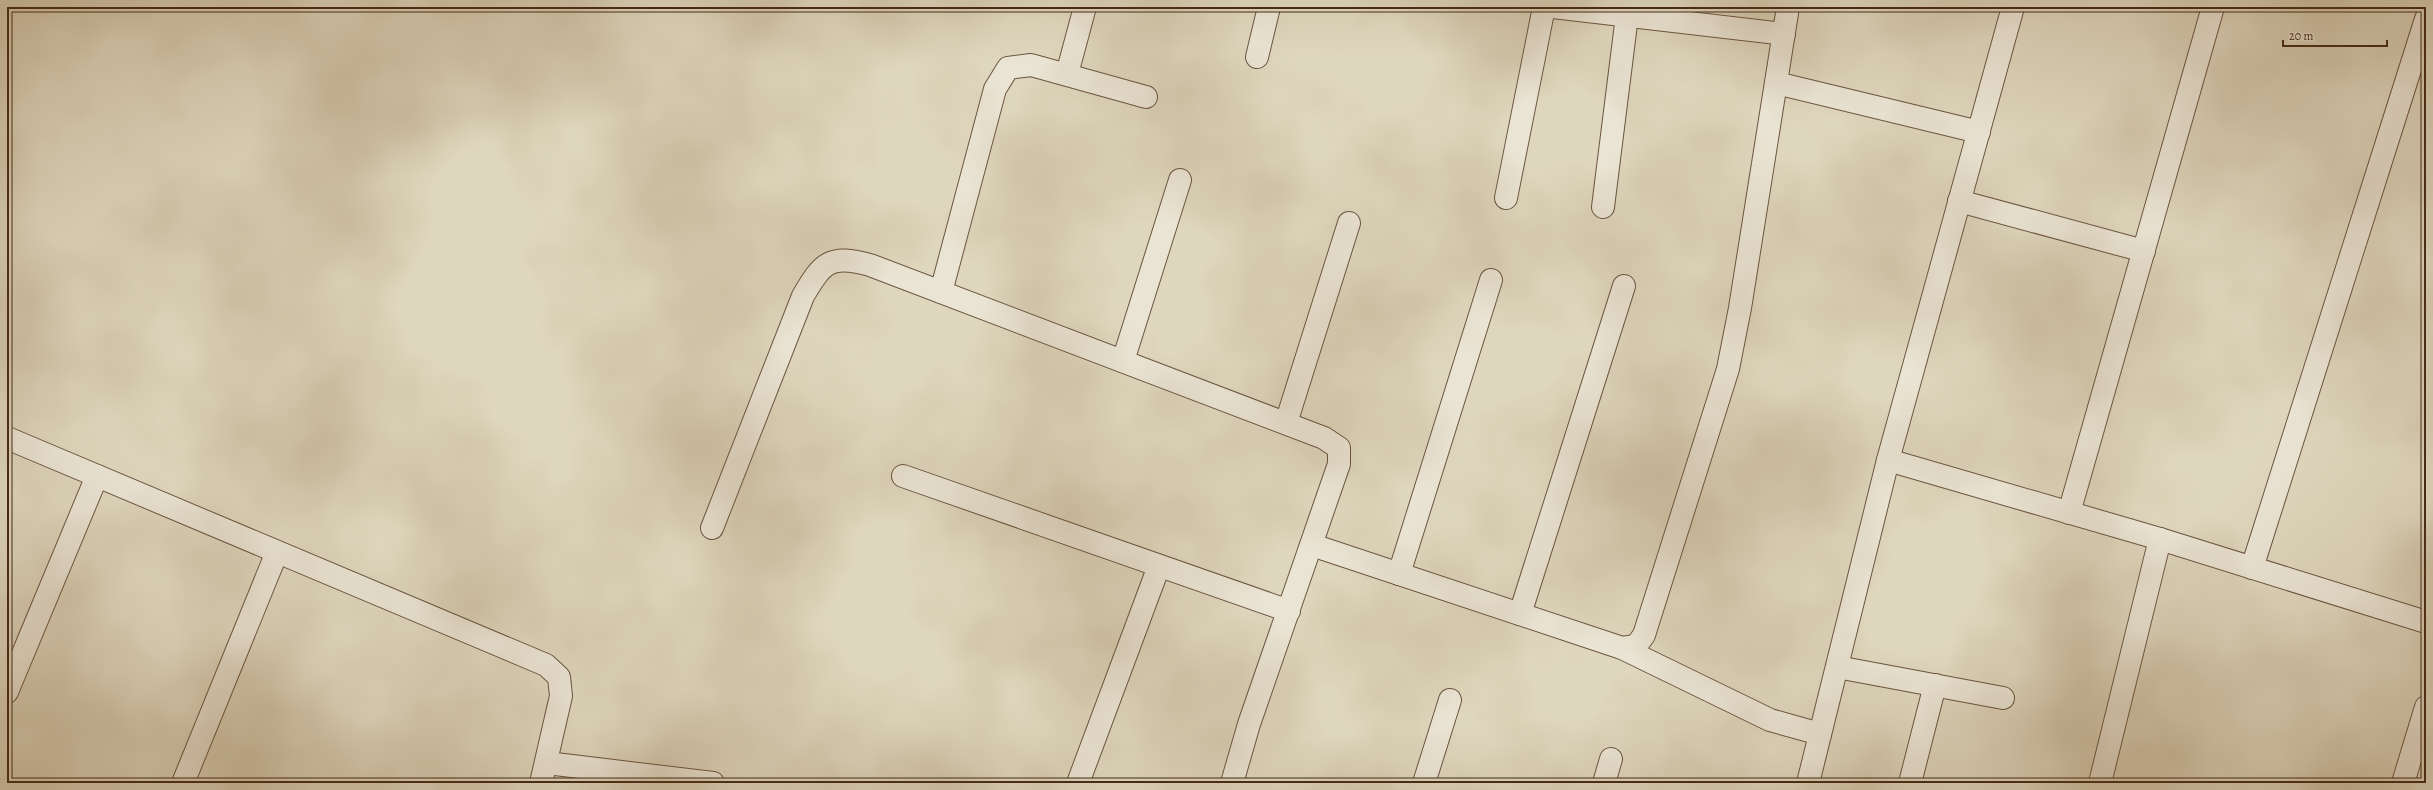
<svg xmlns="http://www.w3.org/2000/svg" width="2433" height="790" font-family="Alegreya,serif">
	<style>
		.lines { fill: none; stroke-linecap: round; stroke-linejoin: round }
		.street-casing { stroke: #6b5540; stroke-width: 24 }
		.street { stroke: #eae4d4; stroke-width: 22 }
	</style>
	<rect width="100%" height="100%" fill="#ded6bd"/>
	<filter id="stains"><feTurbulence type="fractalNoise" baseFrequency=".005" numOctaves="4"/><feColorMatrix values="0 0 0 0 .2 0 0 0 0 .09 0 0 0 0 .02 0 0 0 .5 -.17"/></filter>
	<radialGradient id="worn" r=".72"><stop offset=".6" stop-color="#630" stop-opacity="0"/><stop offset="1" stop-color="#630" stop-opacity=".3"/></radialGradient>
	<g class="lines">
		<g class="street-casing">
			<g id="street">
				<polyline points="1553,7 1784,34"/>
				<polyline points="1257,57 1269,7"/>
				<polyline points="1067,74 1085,7"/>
				<polyline points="1776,83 1979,132"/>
				<polyline points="1506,198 1544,7"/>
				<polyline points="1959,201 2144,251"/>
				<polyline points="1603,207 1627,16"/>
				<polyline points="941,292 995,89 1008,68 1031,65 1146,97"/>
				<polyline points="1123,361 1180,180"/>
				<polyline points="1286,423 1349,223"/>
				<polyline points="7,438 546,665 559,677 561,696 541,783"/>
				<polyline points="1888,460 2160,539 2426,622"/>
				<polyline points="903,476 1289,611"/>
				<polyline points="2069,513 2213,7"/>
				<path d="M712 528 803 296C823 262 830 254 870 265L1324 438 1339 448V464L1249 724 1232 783"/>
				<polyline points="1312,545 1622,648 1636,646 1644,635 1728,369 1740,308 1788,7"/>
				<polyline points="2252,568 2426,19"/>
				<polyline points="1399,574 1491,280"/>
				<polyline points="1520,614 1624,286"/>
				<polyline points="1622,648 1770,720 1820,734"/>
				<polyline points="1837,667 2003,698"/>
				<polyline points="7,692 97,476"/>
				<polyline points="547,763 713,783"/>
				<polyline points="183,783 277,552"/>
				<polyline points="1078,783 1159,566"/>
				<polyline points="1424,783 1450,700"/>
				<polyline points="1604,783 1611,759"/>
				<polyline points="1808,783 1888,460 2013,7"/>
				<polyline points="1910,783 1935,685"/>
				<polyline points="2100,783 2160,539"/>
				<polyline points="2403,783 2426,707"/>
			</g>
		</g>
		<use href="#street" class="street"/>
	</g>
	<rect width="2433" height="790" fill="none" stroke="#ded6bd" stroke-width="24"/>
	<rect x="8" y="8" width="2417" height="774" fill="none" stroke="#452a17" stroke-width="2"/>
	<rect x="12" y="12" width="2409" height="766" fill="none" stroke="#452a17"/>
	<path d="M2283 40v6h104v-6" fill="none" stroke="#452a17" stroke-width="2"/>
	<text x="2289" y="40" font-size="12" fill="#452a17" stroke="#eae4d4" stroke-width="3" paint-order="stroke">20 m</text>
	<rect width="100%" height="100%" filter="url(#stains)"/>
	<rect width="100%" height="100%" fill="url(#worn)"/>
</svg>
